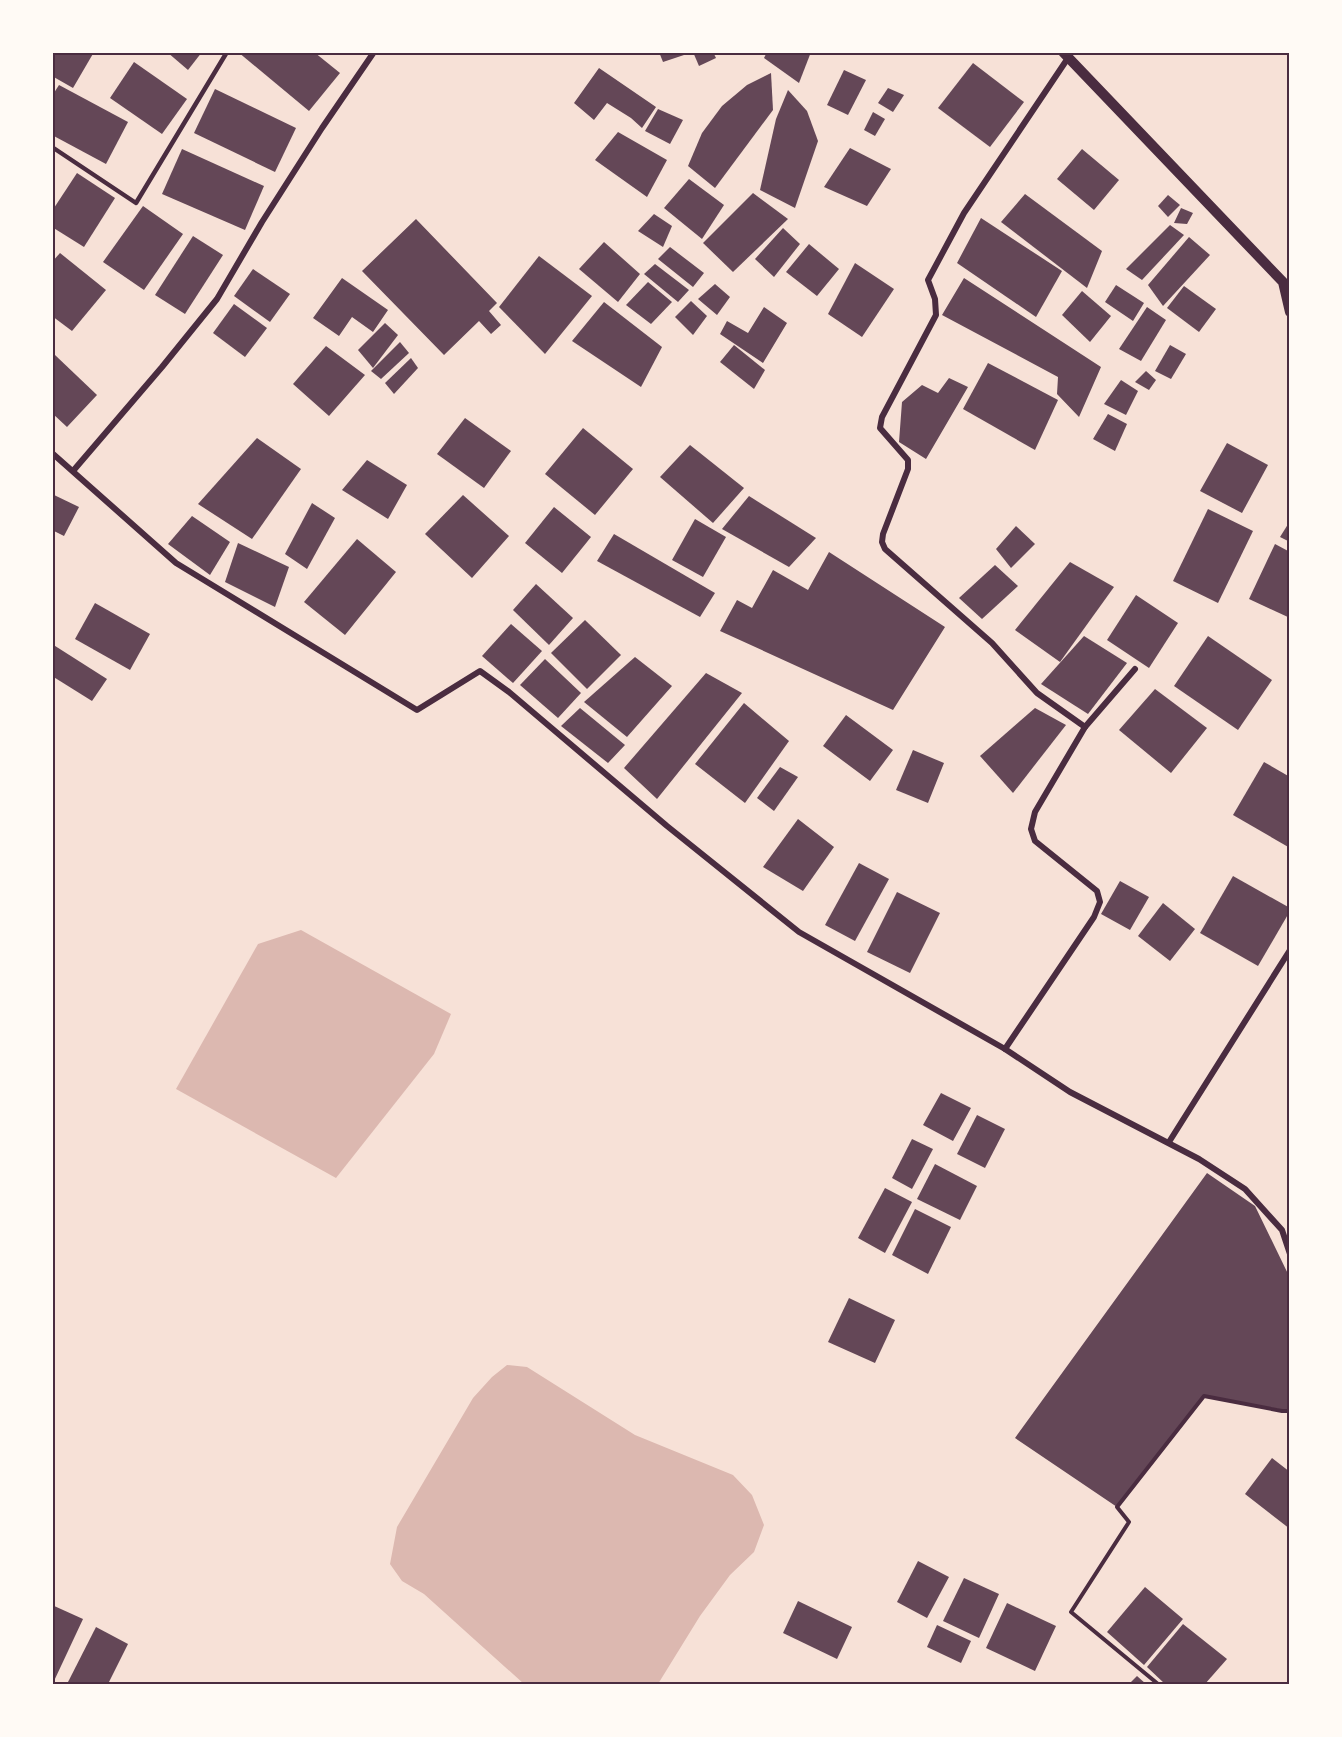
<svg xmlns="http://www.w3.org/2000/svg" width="1342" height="1737" font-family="'Varela Round',sans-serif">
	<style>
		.water { fill: #dcb8b0 }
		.building { fill: #644757 }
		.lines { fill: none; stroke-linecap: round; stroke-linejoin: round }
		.path { stroke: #4a2c40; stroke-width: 4 }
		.service { stroke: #4a2c40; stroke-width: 4.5 }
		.minor { stroke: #4a2c40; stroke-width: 6 }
		.tertiary { stroke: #4a2c40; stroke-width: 10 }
		.neatline { fill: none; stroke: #4a2c40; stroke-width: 2 }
	</style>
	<rect width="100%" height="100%" fill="#f7e1d7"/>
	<g class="water">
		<polygon points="301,930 451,1014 434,1054 336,1178 176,1089 258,944"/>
		<polygon points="507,1365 527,1367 635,1435 733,1475 752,1495 764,1525 754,1552 730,1575 700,1616 658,1684 524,1684 424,1594 402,1581 390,1564 397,1527 473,1398 492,1377"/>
	</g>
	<g class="building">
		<polygon points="52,52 94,52 73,88 52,76"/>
		<polygon points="167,52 202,52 188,70"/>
		<polygon points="238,52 314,52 340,73 309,111"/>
		<polygon points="659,52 690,52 690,53 663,62"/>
		<polygon points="693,52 713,52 716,58 699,66"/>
		<polygon points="767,52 811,52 799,83 764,58"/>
		<polygon points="134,62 187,99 162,134 110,98"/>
		<polygon points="973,63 1024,102 990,147 938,108"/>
		<polygon points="599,68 656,107 642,128 631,118 607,103 594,120 574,103"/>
		<polygon points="844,70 866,80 848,115 827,105"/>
		<polygon points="771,73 773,110 715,188 688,166 702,133 722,106 747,85"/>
		<polygon points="59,85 128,122 106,164 52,135 52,96"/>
		<polygon points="888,88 904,95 893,112 878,103"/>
		<polygon points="215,89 296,128 275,172 194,133"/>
		<polygon points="788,90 807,111 818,141 795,208 760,190 776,119"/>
		<polygon points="658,109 683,120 670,144 645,131"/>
		<polygon points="873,112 885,119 875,136 864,130"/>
		<polygon points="618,132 667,160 647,197 595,160"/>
		<polygon points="850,148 891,169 867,206 824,187"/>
		<polygon points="182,149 264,186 245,230 162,194"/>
		<polygon points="1082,149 1119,180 1094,210 1057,179"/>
		<polygon points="77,173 115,198 84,247 52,227 52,211"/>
		<polygon points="689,179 724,205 702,239 664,208"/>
		<polygon points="753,193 788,219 733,272 703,243"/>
		<polygon points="1025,194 1102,251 1087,288 1001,222"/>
		<polygon points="1168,195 1180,205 1168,217 1158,206"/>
		<polygon points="143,206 183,234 144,290 103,262"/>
		<polygon points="1181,208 1193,213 1187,224 1174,223"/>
		<polygon points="654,214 672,226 663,247 638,231"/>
		<polygon points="981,218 1062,271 1036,317 957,263"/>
		<polygon points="416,219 497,303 489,311 501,325 491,334 479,321 444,355 362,271"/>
		<polygon points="1170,225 1184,235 1142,280 1126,269"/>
		<polygon points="783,228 800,244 774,277 755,259"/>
		<polygon points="193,236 223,255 185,314 155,295"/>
		<polygon points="1189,237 1210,255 1163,306 1148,285"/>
		<polygon points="604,242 640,274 618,302 579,269"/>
		<polygon points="809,244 839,269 817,296 786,272"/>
		<polygon points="670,247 704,273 693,287 658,259"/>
		<polygon points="60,253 106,290 72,331 52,316 52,262"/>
		<polygon points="539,256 592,296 545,354 499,307"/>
		<polygon points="855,263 894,289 862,337 828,314"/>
		<polygon points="655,264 689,290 678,302 644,274"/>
		<polygon points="253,269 290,294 270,322 234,296"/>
		<polygon points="342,278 388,310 373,332 352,317 339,336 313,318"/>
		<polygon points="964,278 1101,367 1079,417 1057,394 1058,377 942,315"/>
		<polygon points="648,282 672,302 651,324 626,305"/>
		<polygon points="715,284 730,297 717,315 698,299"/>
		<polygon points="1116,285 1144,303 1133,321 1105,302"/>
		<polygon points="1184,286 1216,309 1199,332 1167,308"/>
		<polygon points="1082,291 1111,316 1090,342 1062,315"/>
		<polygon points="691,301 707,316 693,335 675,317"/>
		<polygon points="604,302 662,347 641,387 572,341"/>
		<polygon points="234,304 267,328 245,357 213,333"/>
		<polygon points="764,307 787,323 763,363 720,334 727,321 748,333"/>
		<polygon points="1147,307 1166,320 1141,361 1119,349"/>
		<polygon points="385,323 398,335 373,368 358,350"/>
		<polygon points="400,342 409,353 381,379 371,371"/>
		<polygon points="734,345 765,370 754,389 720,362"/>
		<polygon points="1170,345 1186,354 1171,379 1155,371"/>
		<polygon points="326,346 365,375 329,416 293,384"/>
		<polygon points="55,355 97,395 67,427 52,413 52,358"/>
		<polygon points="411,358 418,368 394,394 385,383"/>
		<polygon points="988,363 1058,400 1035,450 963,409"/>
		<polygon points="1146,371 1156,380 1149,390 1135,382"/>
		<polygon points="949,378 968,387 926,459 899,442 902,402 922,385 938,393"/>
		<polygon points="1121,380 1138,391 1126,415 1104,404"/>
		<polygon points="1108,414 1127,424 1115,451 1093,439"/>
		<polygon points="465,418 511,451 484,488 437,454"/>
		<polygon points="583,428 633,469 595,515 545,474"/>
		<polygon points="257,438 301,469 252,539 198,504"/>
		<polygon points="1227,443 1268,465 1242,513 1200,491"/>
		<polygon points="690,445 744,488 713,523 660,477"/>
		<polygon points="367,460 407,485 388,519 342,490"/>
		<polygon points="52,494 79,507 64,536 52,530"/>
		<polygon points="463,495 509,536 472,578 425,534"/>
		<polygon points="749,496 816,538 789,567 722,529"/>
		<polygon points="312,503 335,518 307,569 285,554"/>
		<polygon points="554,507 591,537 562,573 525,543"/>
		<polygon points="1208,509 1253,531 1218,603 1173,581"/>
		<polygon points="192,516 230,542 210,575 168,544"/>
		<polygon points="695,519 726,537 703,577 672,560"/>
		<polygon points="1290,521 1290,542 1280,537"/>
		<polygon points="1016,526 1035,544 1011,568 996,549"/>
		<polygon points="614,534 715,593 700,617 597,561"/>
		<polygon points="357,539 396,572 345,635 304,602"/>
		<polygon points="238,543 289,567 275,607 225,582"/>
		<polygon points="1275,544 1290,552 1290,618 1249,599"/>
		<polygon points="829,552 945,627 893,710 720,631 737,600 752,608 773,570 808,590"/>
		<polygon points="1070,562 1114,587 1060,662 1015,630"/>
		<polygon points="995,565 1018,586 982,619 959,598"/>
		<polygon points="536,584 573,618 549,645 513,610"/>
		<polygon points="1136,595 1178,623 1149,668 1107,640"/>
		<polygon points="95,603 150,634 130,670 75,639"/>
		<polygon points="585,620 621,655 587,689 551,653"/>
		<polygon points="511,624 542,651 513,683 482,656"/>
		<polygon points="1084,636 1127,663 1088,714 1041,684"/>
		<polygon points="1208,636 1272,680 1238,730 1174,686"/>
		<polygon points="52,644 107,679 92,701 52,676"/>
		<polygon points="635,657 672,686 627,737 584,702"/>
		<polygon points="545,659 581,693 558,718 520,685"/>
		<polygon points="706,673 742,693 657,799 624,768"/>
		<polygon points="1155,689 1207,728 1171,773 1119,730"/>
		<polygon points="744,703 789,741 745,803 695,764"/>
		<polygon points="580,708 625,745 608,763 561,726"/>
		<polygon points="1035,708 1066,725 1013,793 980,756"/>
		<polygon points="846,715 893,750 870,781 823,746"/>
		<polygon points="913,750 944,763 928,803 896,790"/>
		<polygon points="1264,762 1290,777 1290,848 1233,815"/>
		<polygon points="780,767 798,777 774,811 757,798"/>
		<polygon points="798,819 834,847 803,891 763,867"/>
		<polygon points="859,863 889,879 855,941 825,925"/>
		<polygon points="1233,876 1290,908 1290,911 1258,966 1200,933"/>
		<polygon points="1120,881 1149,897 1130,930 1101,914"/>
		<polygon points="897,892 940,913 910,973 867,952"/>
		<polygon points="1163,903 1195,929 1170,961 1138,936"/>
		<polygon points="941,1093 971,1108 953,1141 923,1125"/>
		<polygon points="977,1115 1005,1129 985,1168 957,1154"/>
		<polygon points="912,1139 933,1149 912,1189 892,1178"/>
		<polygon points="935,1164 977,1186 960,1220 917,1199"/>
		<polygon points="1207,1173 1255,1206 1290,1278 1290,1411 1204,1396 1117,1507 1015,1438"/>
		<polygon points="885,1188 912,1202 885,1253 858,1238"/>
		<polygon points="915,1209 951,1227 928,1274 892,1255"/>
		<polygon points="849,1298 895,1320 875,1363 828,1342"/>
		<polygon points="1272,1458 1290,1472 1290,1529 1245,1494"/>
		<polygon points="918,1561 949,1577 927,1618 897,1602"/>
		<polygon points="964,1578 999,1594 979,1638 943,1621"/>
		<polygon points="1145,1587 1183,1619 1144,1665 1107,1632"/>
		<polygon points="798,1601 852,1627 837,1659 783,1633"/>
		<polygon points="1007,1603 1056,1626 1035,1671 986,1648"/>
		<polygon points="52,1605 83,1619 54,1681 52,1680"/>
		<polygon points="1183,1624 1227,1659 1205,1684 1165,1684 1147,1667"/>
		<polygon points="937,1625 971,1641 961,1663 927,1647"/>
		<polygon points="96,1627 128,1644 108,1684 67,1684"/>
		<polygon points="1137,1676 1146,1684 1129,1684"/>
	</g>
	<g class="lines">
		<polyline class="path" points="1158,1684 1071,1612 1129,1522 1117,1507 1204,1396 1282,1411 1290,1411"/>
		<polyline class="service" points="52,147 136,203 227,52"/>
		<g class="minor">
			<polyline points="1068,58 964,213 928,280 935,299 936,315 882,417 880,428 908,460 908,469 883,534 882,542 885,549 992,643 1037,693 1085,727"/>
			<polyline points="52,453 176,563 417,710 480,671 509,692 667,826 799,932 1005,1049 1070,1092 1199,1159 1245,1189 1282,1230 1290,1254"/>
			<polyline points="73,471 162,367 217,299 262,222 322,128 374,52"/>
			<polyline points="1005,1049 1094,917 1100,902 1097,891 1035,841 1031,829 1035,812 1085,727 1135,669"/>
			<polyline points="1169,1142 1290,950"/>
		</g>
		<polyline class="tertiary" points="1063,52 1283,282 1290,312"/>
	</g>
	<rect width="1342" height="1737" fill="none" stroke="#fffaf5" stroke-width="108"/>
	<rect x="54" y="54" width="1234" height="1629" class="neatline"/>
</svg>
